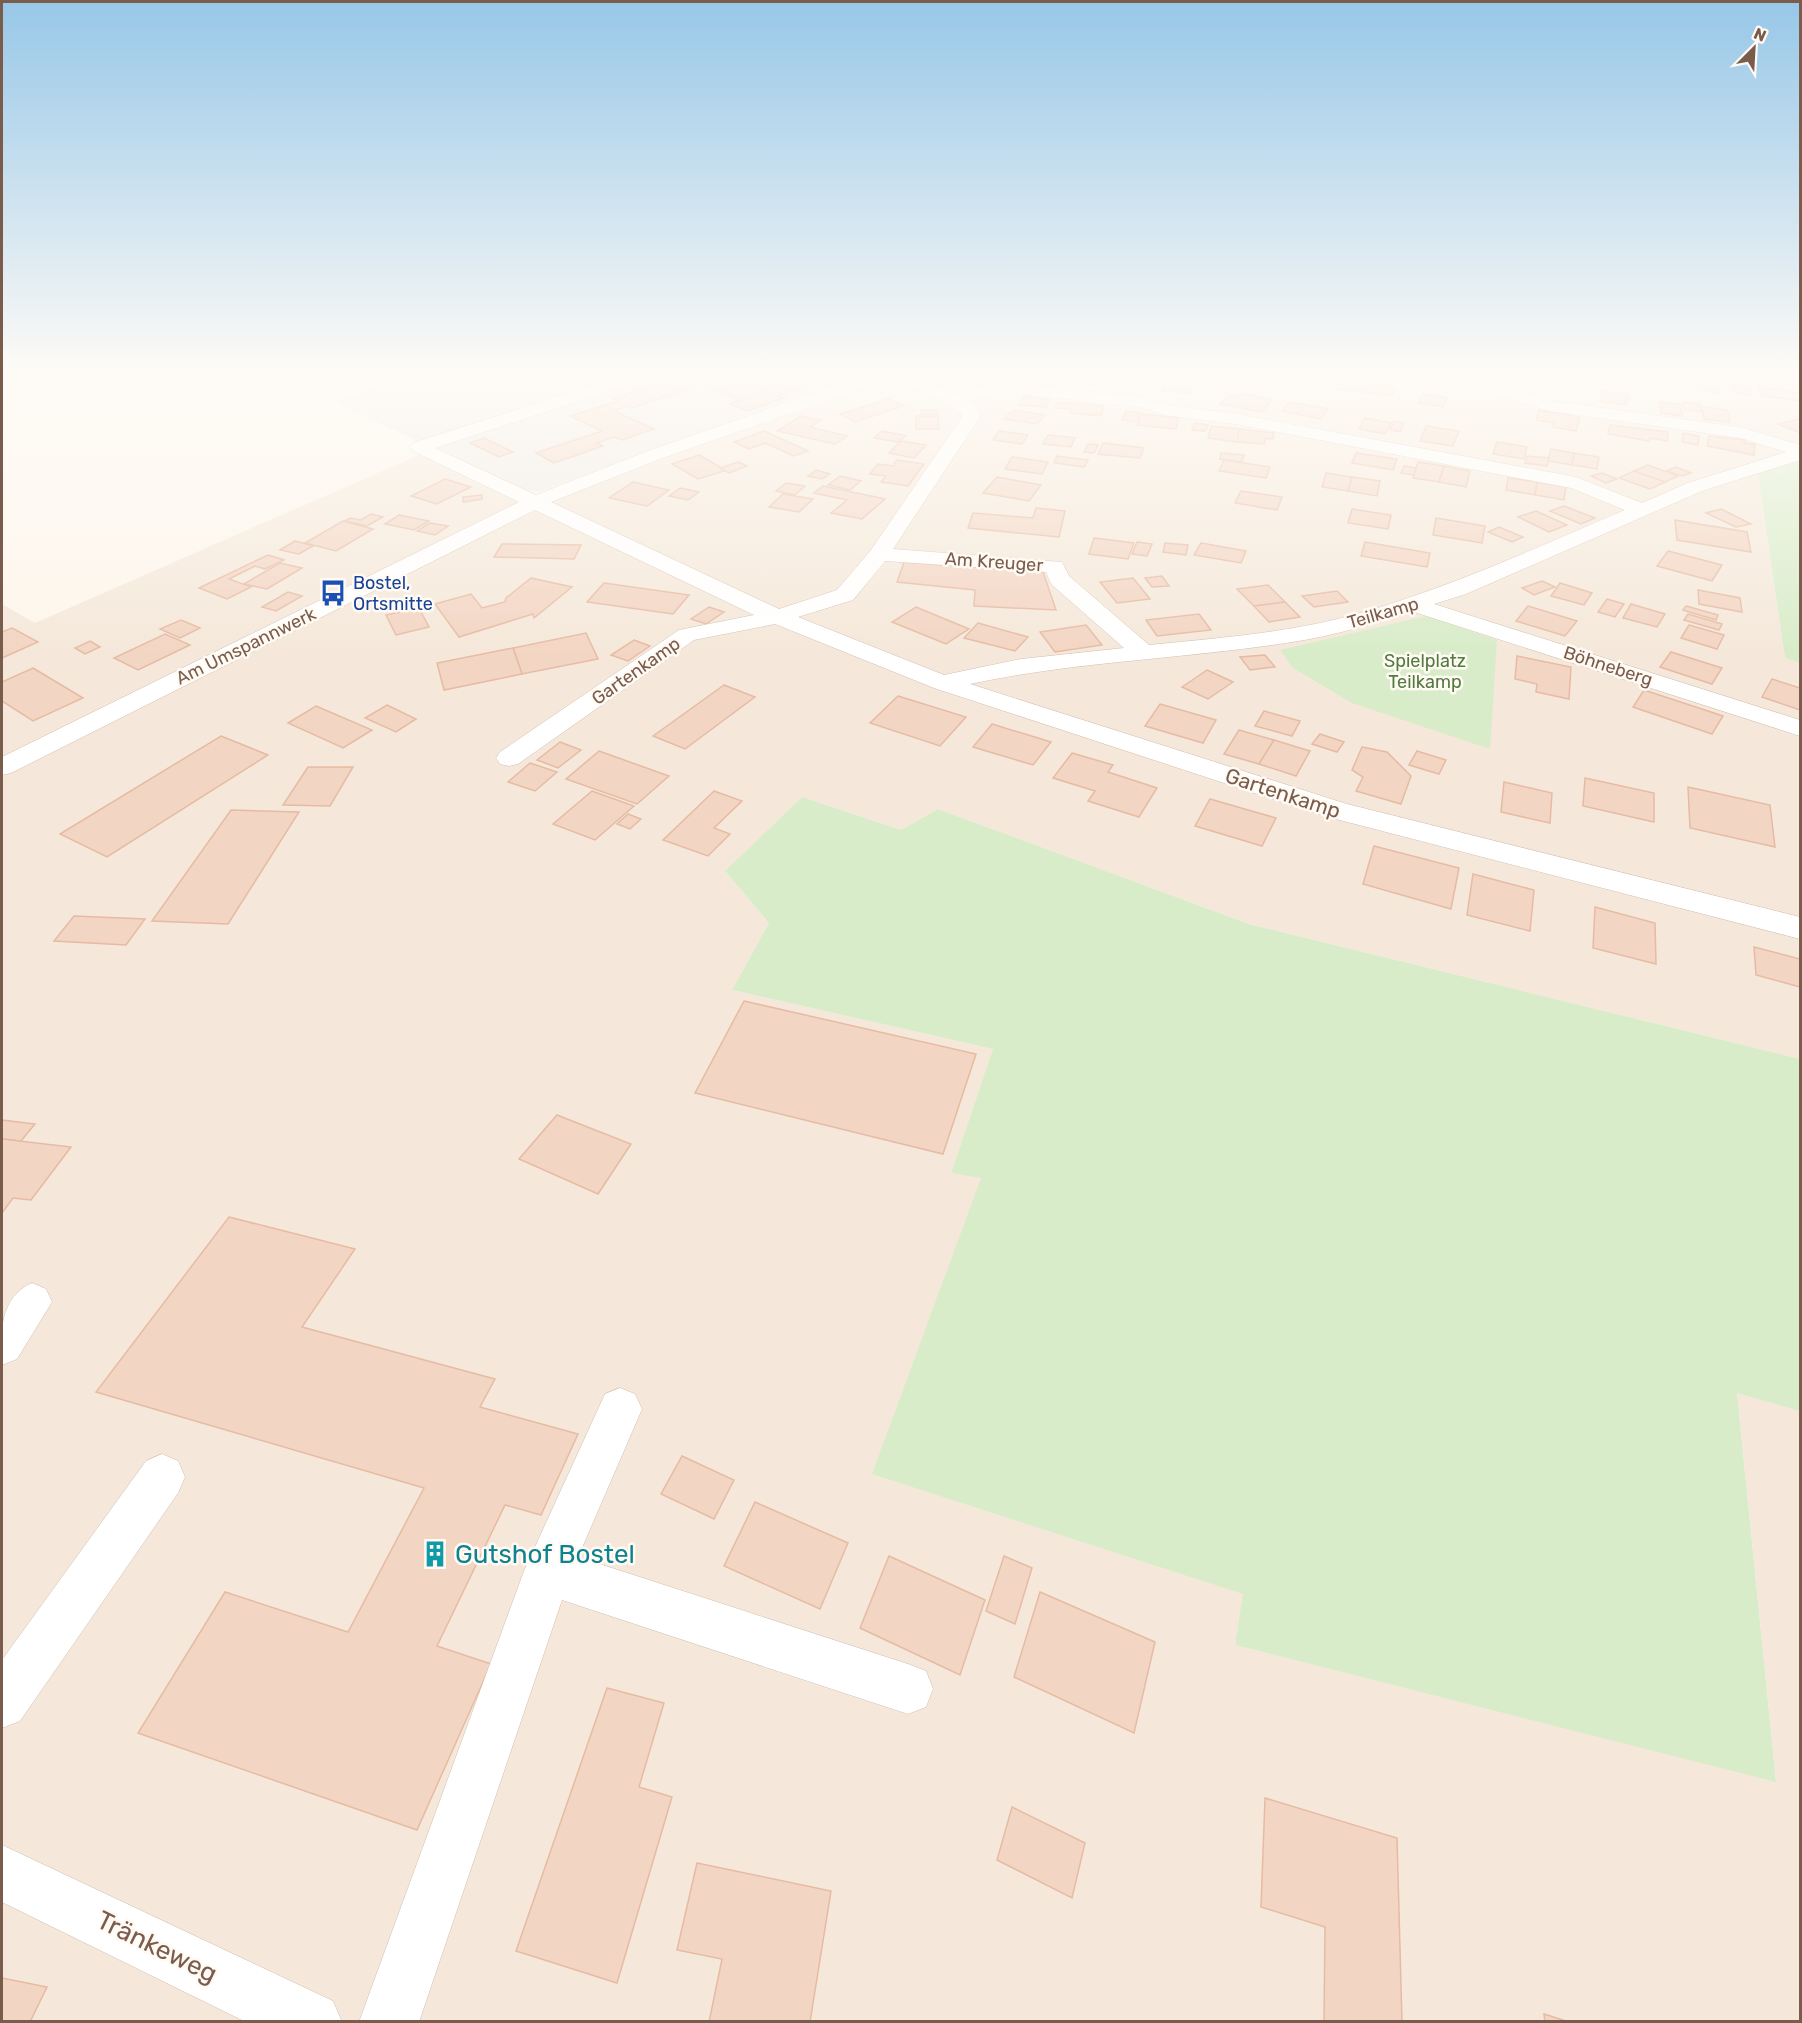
<svg xmlns="http://www.w3.org/2000/svg" width="1802" height="2023" font-family="Rubik,sans-serif">
	<style>
		.residential { fill: #f5e8da }
		.industrial { fill: #efe9e4 }
		.green { fill: #d8ecc9 }
		.building { fill: #f3d5c3; stroke: #e6bba3; stroke-width: 1.5 }
		.lines { fill: none; stroke-linecap: round; stroke-linejoin: round }
		.minor-casing { stroke: #d1beb0; stroke-width: 1 }
		.minor { fill: #fff; fill-rule: evenodd }
		.labels { text-anchor: middle; dominant-baseline: central; stroke-width: 5; stroke-linejoin: round; paint-order: stroke }
		.far-street-label { font-size: 18px; fill: #7a5c4d; stroke: #fffaf3 }
		.far-transit-label { font-size: 18px; fill: #164399; stroke: #fffaf3; text-anchor: start }
		.far-park-label { font-size: 18px; fill: #537a41; stroke: #fffaf3 }
		.street-label { font-size: 21px; fill: #7a5c4d; stroke: #fffaf3 }
		.near-culture-label { font-size: 26px; fill: #0d838f; stroke: #fffaf3; text-anchor: start }
		.near-street-label { font-size: 26px; fill: #7a5c4d; stroke: #fffaf3 }
	</style>
	<rect width="100%" height="100%" fill="#fdf6ec"/>
	<polygon class="residential" points="902,372 1800,372 1800,461 1758,473 1785,658 1800,663 1800,1059 1249,924 938,809 901,830 802,797 725,871 769,923 732,990 993,1049 951,1173 982,1177 873,1474 1244,1594 1235,1645 1776,1781 1737,1392 1800,1411 1800,2021 2,2021 2,604 35,623 421,454 534,505 571,489"/>
	<polygon class="industrial" points="414,372 879,372 641,454 541,491 531,491 516,489 336,402"/>
	<g class="green">
		<polygon points="1800,461 1800,663 1785,658 1758,473"/>
		<polygon points="1426,616 1497,640 1490,749 1352,703 1293,668 1280,650"/>
		<polygon points="802,797 901,830 938,809 1249,924 1800,1059 1800,1411 1737,1393 1776,1782 1235,1645 1243,1594 872,1474 981,1178 951,1173 993,1049 732,990 769,923 725,871"/>
	</g>
	<g class="building">
		<polygon points="754,372 843,372 777,396 784,398 747,411 730,404 744,399 735,398 703,385"/>
		<polygon points="973,372 988,378 964,386 926,373"/>
		<polygon points="1023,372 1051,372 1045,380 1020,377"/>
		<polygon points="1087,372 1093,372 1116,375 1109,387 1080,384"/>
		<polygon points="1263,372 1299,372 1301,373 1294,381 1260,376"/>
		<polygon points="1530,372 1553,372 1553,380 1529,377"/>
		<polygon points="1590,372 1634,372 1634,385 1606,382 1606,378 1590,376"/>
		<polygon points="1665,373 1720,380 1720,393 1664,383"/>
		<polygon points="677,378 697,386 632,408 628,406 614,411 654,429 622,440 614,437 596,443 603,446 554,463 536,453 602,431 570,416 618,401 613,399"/>
		<polygon points="1342,379 1376,384 1395,389 1392,395 1335,389"/>
		<polygon points="1166,380 1194,383 1190,393 1162,390"/>
		<polygon points="1733,385 1749,387 1751,395 1734,392"/>
		<polygon points="1759,387 1800,393 1800,401 1760,395"/>
		<polygon points="1603,391 1629,395 1626,405 1599,401"/>
		<polygon points="1240,393 1272,399 1262,412 1220,404 1228,395 1237,397"/>
		<polygon points="1423,394 1448,398 1443,407 1418,403"/>
		<polygon points="1023,396 1049,399 1046,407 1019,405"/>
		<polygon points="888,399 904,406 855,422 840,414"/>
		<polygon points="1058,402 1072,403 1070,409 1055,408"/>
		<polygon points="1289,402 1328,409 1321,419 1282,411"/>
		<polygon points="1660,402 1681,405 1682,416 1661,413"/>
		<polygon points="1683,402 1700,404 1702,412 1685,410"/>
		<polygon points="1074,403 1104,406 1101,416 1070,413"/>
		<polygon points="1702,407 1727,410 1730,422 1704,419"/>
		<polygon points="921,410 937,410 938,415 921,415"/>
		<polygon points="1013,410 1045,415 1037,424 1004,419"/>
		<polygon points="1539,410 1580,417 1576,431 1553,427 1554,423 1536,420"/>
		<polygon points="1126,411 1140,413 1135,422 1122,420"/>
		<polygon points="1141,414 1179,418 1176,429 1137,425"/>
		<polygon points="801,416 821,420 810,427 847,436 835,444 777,431"/>
		<polygon points="916,416 938,416 939,429 916,429"/>
		<polygon points="1365,418 1391,423 1385,434 1359,429"/>
		<polygon points="1800,419 1800,433 1778,424"/>
		<polygon points="1394,421 1404,423 1400,432 1390,430"/>
		<polygon points="1195,423 1208,425 1205,431 1192,430"/>
		<polygon points="1610,425 1668,432 1667,441 1650,438 1649,441 1608,434"/>
		<polygon points="1211,426 1239,429 1237,442 1208,438"/>
		<polygon points="1426,426 1459,431 1453,446 1420,441"/>
		<polygon points="1239,429 1274,433 1273,439 1265,438 1264,444 1237,442"/>
		<polygon points="764,431 808,451 794,456 765,443 749,449 734,442"/>
		<polygon points="882,431 906,436 898,442 874,438"/>
		<polygon points="999,431 1028,435 1022,444 993,440"/>
		<polygon points="1683,433 1699,436 1698,445 1682,442"/>
		<polygon points="1048,435 1075,438 1071,447 1043,444"/>
		<polygon points="1709,436 1745,440 1744,443 1755,444 1754,455 1707,446"/>
		<polygon points="484,438 513,452 499,457 470,443"/>
		<polygon points="901,441 926,445 914,458 889,453"/>
		<polygon points="1497,442 1527,447 1524,459 1493,454"/>
		<polygon points="1103,443 1144,448 1140,458 1098,454"/>
		<polygon points="1088,444 1098,445 1094,453 1084,452"/>
		<polygon points="1551,449 1574,453 1572,465 1548,461"/>
		<polygon points="1221,453 1244,455 1242,462 1220,459"/>
		<polygon points="1356,453 1397,459 1393,470 1352,463"/>
		<polygon points="1574,453 1599,457 1597,469 1572,465"/>
		<polygon points="699,455 720,467 724,471 698,479 672,464"/>
		<polygon points="1057,456 1088,460 1084,467 1054,463"/>
		<polygon points="1527,456 1549,458 1547,466 1525,463"/>
		<polygon points="1012,457 1048,462 1042,474 1005,469"/>
		<polygon points="897,460 924,464 908,486 881,482 886,476 870,474 878,464 893,466"/>
		<polygon points="1224,460 1270,467 1266,478 1219,471"/>
		<polygon points="738,462 747,466 729,473 720,468"/>
		<polygon points="1418,462 1444,466 1439,482 1413,478"/>
		<polygon points="1648,465 1678,476 1665,482 1634,471"/>
		<polygon points="1404,466 1416,468 1414,475 1401,473"/>
		<polygon points="1444,466 1470,471 1466,487 1439,482"/>
		<polygon points="1676,467 1691,473 1682,476 1667,471"/>
		<polygon points="816,470 830,474 822,479 808,476"/>
		<polygon points="1634,471 1665,482 1650,489 1619,478"/>
		<polygon points="1326,473 1352,477 1348,491 1322,487"/>
		<polygon points="1602,473 1617,479 1606,483 1591,476"/>
		<polygon points="840,476 861,481 850,490 828,485"/>
		<polygon points="997,477 1041,485 1029,501 983,493"/>
		<polygon points="1352,477 1380,481 1377,496 1348,491"/>
		<polygon points="1508,478 1537,482 1535,495 1506,490"/>
		<polygon points="445,479 471,487 437,504 411,496"/>
		<polygon points="633,482 669,490 647,506 609,498"/>
		<polygon points="1537,482 1566,487 1564,500 1535,495"/>
		<polygon points="786,483 805,486 795,495 776,491"/>
		<polygon points="823,486 885,499 862,519 831,513 847,500 814,493"/>
		<polygon points="680,488 699,492 688,500 669,496"/>
		<polygon points="1241,491 1282,497 1277,510 1235,503"/>
		<polygon points="783,494 813,499 799,512 769,507"/>
		<polygon points="482,495 482,499 463,502 463,497"/>
		<polygon points="1564,506 1595,518 1581,524 1550,511"/>
		<polygon points="1036,508 1065,511 1059,537 968,528 973,513 1033,518"/>
		<polygon points="1352,509 1391,515 1388,529 1348,523"/>
		<polygon points="1721,509 1751,524 1736,527 1706,513"/>
		<polygon points="1536,511 1567,525 1549,532 1518,517"/>
		<polygon points="371,514 383,517 367,526 345,521 350,518 361,520"/>
		<polygon points="399,515 429,521 414,530 385,524"/>
		<polygon points="1436,518 1485,526 1482,543 1433,535"/>
		<polygon points="1675,520 1747,532 1751,552 1677,540"/>
		<polygon points="343,521 373,529 336,551 305,543"/>
		<polygon points="430,523 448,526 435,535 417,531"/>
		<polygon points="1499,527 1523,537 1512,542 1488,532"/>
		<polygon points="1094,538 1134,543 1128,559 1089,554"/>
		<polygon points="295,541 313,546 299,554 280,550"/>
		<polygon points="1137,542 1152,544 1147,556 1132,554"/>
		<polygon points="1365,542 1430,553 1427,567 1361,556"/>
		<polygon points="1165,543 1188,545 1186,555 1163,552"/>
		<polygon points="1201,543 1246,551 1241,563 1194,555"/>
		<polygon points="502,544 581,545 574,559 494,557"/>
		<polygon points="1668,551 1722,565 1712,581 1657,566"/>
		<polygon points="268,555 284,560 265,569 255,566 229,579 251,587 227,599 199,588"/>
		<polygon points="904,562 1043,572 1056,610 974,606 975,590 897,582"/>
		<polygon points="280,563 302,568 267,589 244,584"/>
		<polygon points="1162,576 1169,586 1152,587 1145,578"/>
		<polygon points="531,578 572,587 534,618 533,614 459,637 435,604 471,594 482,608 505,602 506,598"/>
		<polygon points="1133,578 1150,599 1117,603 1100,582"/>
		<polygon points="1542,581 1555,587 1534,595 1522,588"/>
		<polygon points="604,583 689,595 673,614 587,602"/>
		<polygon points="1560,583 1592,593 1584,605 1551,596"/>
		<polygon points="1268,585 1285,602 1254,606 1237,589"/>
		<polygon points="1698,590 1740,598 1742,612 1699,604"/>
		<polygon points="1337,591 1348,602 1314,607 1302,596"/>
		<polygon points="288,592 302,596 276,611 262,607"/>
		<polygon points="1607,599 1624,604 1615,617 1598,612"/>
		<polygon points="1285,602 1300,617 1269,622 1254,606"/>
		<polygon points="1631,604 1665,614 1657,627 1623,618"/>
		<polygon points="1528,606 1577,621 1565,636 1516,621"/>
		<polygon points="1686,606 1718,615 1716,620 1683,610"/>
		<polygon points="709,607 724,612 706,624 691,619"/>
		<polygon points="916,607 969,629 946,644 892,622"/>
		<polygon points="419,608 429,627 396,635 386,615"/>
		<polygon points="1199,614 1211,630 1157,636 1146,620"/>
		<polygon points="1688,614 1722,624 1719,630 1684,620"/>
		<polygon points="181,620 200,628 180,638 160,629"/>
		<polygon points="978,623 1028,637 1015,651 964,638"/>
		<polygon points="1086,625 1102,645 1055,652 1040,632"/>
		<polygon points="1689,625 1724,635 1717,649 1681,638"/>
		<polygon points="12,628 38,642 2,658 2,632"/>
		<polygon points="586,633 598,659 522,674 513,648"/>
		<polygon points="165,634 190,645 138,670 114,658"/>
		<polygon points="634,640 650,646 628,661 611,655"/>
		<polygon points="90,641 100,647 85,654 75,648"/>
		<polygon points="513,648 522,674 444,690 437,663"/>
		<polygon points="1671,652 1722,668 1712,684 1660,667"/>
		<polygon points="1265,655 1275,667 1250,670 1240,657"/>
		<polygon points="1517,656 1571,667 1569,699 1536,692 1537,684 1515,679"/>
		<polygon points="33,668 83,698 33,721 2,701 2,682"/>
		<polygon points="1207,670 1233,682 1208,699 1182,687"/>
		<polygon points="1772,679 1800,688 1800,710 1762,697"/>
		<polygon points="724,685 755,697 685,749 653,736"/>
		<polygon points="1644,690 1723,716 1712,734 1633,707"/>
		<polygon points="898,696 966,717 940,746 870,723"/>
		<polygon points="1160,704 1216,720 1203,743 1145,726"/>
		<polygon points="387,705 416,719 396,732 365,718"/>
		<polygon points="316,706 372,730 343,748 288,723"/>
		<polygon points="1264,711 1300,721 1292,736 1255,726"/>
		<polygon points="992,724 1051,742 1033,765 973,747"/>
		<polygon points="1239,730 1274,740 1259,764 1224,754"/>
		<polygon points="1320,734 1344,742 1337,752 1312,744"/>
		<polygon points="221,736 268,755 107,857 60,834"/>
		<polygon points="1274,740 1310,751 1296,776 1259,764"/>
		<polygon points="560,742 581,750 558,768 537,760"/>
		<polygon points="1362,747 1387,752 1411,776 1401,804 1356,791 1363,777 1352,770"/>
		<polygon points="599,751 669,776 637,804 566,779"/>
		<polygon points="1417,751 1446,760 1439,774 1409,765"/>
		<polygon points="1072,753 1113,765 1108,772 1157,788 1139,817 1088,801 1095,791 1053,778"/>
		<polygon points="530,763 557,772 535,791 508,782"/>
		<polygon points="308,767 353,767 330,806 283,805"/>
		<polygon points="1585,778 1654,793 1654,822 1583,806"/>
		<polygon points="1504,782 1552,793 1550,823 1501,812"/>
		<polygon points="1688,787 1770,805 1775,847 1690,828"/>
		<polygon points="592,791 634,806 595,840 553,824"/>
		<polygon points="714,791 742,801 714,828 730,834 708,856 663,840"/>
		<polygon points="1210,799 1276,818 1262,846 1195,826"/>
		<polygon points="231,810 299,812 228,924 152,921"/>
		<polygon points="628,814 641,819 630,829 617,824"/>
		<polygon points="1374,846 1459,868 1451,909 1363,884"/>
		<polygon points="1473,874 1534,890 1530,931 1467,915"/>
		<polygon points="1595,907 1655,923 1656,964 1593,948"/>
		<polygon points="74,916 145,919 126,945 54,941"/>
		<polygon points="1754,947 1800,959 1800,987 1756,975"/>
		<polygon points="744,1001 976,1054 943,1154 695,1093"/>
		<polygon points="557,1115 631,1144 598,1194 519,1159"/>
		<polygon points="2,1120 35,1124 21,1141 2,1139"/>
		<polygon points="2,1139 71,1147 31,1200 13,1198 2,1213"/>
		<polygon points="229,1217 355,1249 302,1327 495,1379 480,1407 578,1434 541,1515 505,1505 437,1646 491,1664 417,1830 138,1733 225,1592 348,1632 424,1488 96,1392"/>
		<polygon points="682,1456 734,1480 714,1519 661,1494"/>
		<polygon points="755,1502 848,1543 820,1609 724,1566"/>
		<polygon points="889,1556 985,1600 960,1675 860,1628"/>
		<polygon points="1004,1556 1032,1568 1015,1624 986,1611"/>
		<polygon points="1040,1592 1155,1642 1134,1733 1014,1677"/>
		<polygon points="607,1688 664,1703 639,1787 672,1797 617,1983 516,1951"/>
		<polygon points="1265,1798 1397,1838 1402,2022 1324,2022 1325,1927 1261,1907"/>
		<polygon points="1012,1807 1085,1843 1072,1898 997,1860"/>
		<polygon points="697,1863 831,1891 810,2022 709,2022 722,1959 677,1950"/>
		<polygon points="2,1978 47,1987 30,2022 2,2022"/>
		<polygon points="1544,2014 1569,2022 1545,2022"/>
	</g>
	<g class="lines">
		<g class="minor-casing">
			<g id="minor">
				<path d="M635 372H660L658 375 435 448 536 495 648 451 875 372H902L956 394 1002 382 1141 397 1167 405 1236 414 1576 477 1642 503 1688 483 1786 452 1741 438 1550 411 1501 396 1462 375 1410 382 1357 377 1349 372H1481L1513 388 1552 401 1744 428 1800 445V460L1702 491 1466 594 1434 604 1800 720V736L1411 611C1373 624 1333 636 1292 642 1185 659 1077 661 970 684L1347 804 1800 917V939L1328 817 934 688 775 624 694 640 518 764 509 766 500 764 496 758 500 752 679 630 754 615 535 510 11 773 2 775V757L519 502 413 451 410 447 413 443ZM888 379 949 403 962 414V417L871 550 837 590 779 609 551 502 660 459ZM1002 392 1139 407 1165 415 1236 424 1571 488 1625 510C1536 548 1449 588 1357 614 1289 633 1218 638 1149 645L1069 576 1062 562 893 549 980 417 977 408 968 401ZM885 561 1046 572 1051 584 1124 648 1021 659 944 675 798 617 853 600Z"/>
				<path d="M1695 372H1765L1773 377C1764 387 1704 382 1695 372Z"/>
				<path d="M32 1283 46 1289 52 1302 17 1359 2 1365C0 1332 0 1297 32 1283Z"/>
				<polygon points="620,1388 635,1394 642,1409 578,1557 908,1664 926,1671 933,1689 926,1707 908,1714 562,1600 419,2022 359,2022 524,1571 605,1394"/>
				<polygon points="162,1454 178,1461 185,1477 178,1493 20,1721 2,1728 2,1660 146,1461"/>
				<polygon points="2,1845 333,2001 342,2022 246,2022 2,1902"/>
			</g>
		</g>
		<use href="#minor" class="minor"/>
	</g>
	<linearGradient id="sky" x2="0" y2="1"><stop stop-color="#97c7e8"/><stop offset="0.57" stop-color="#fefbf6"/><stop offset="1" stop-color="#fefbf6" stop-opacity="0"/></linearGradient>
	<rect width="1802" height="655" fill="url(#sky)"/>
	<defs>
		<g id="bus-bare" transform="scale(2.07)"><path d="M-5-6H5V4H4V6H2V4H-2V6H-4V4H-5ZM-3.5-4V0h7V-4ZM-3.5 1.2v1.5H-2V1.2ZM2 1.2v1.5H3.5V1.2Z" fill="#1a4fb4" stroke="#fffaf3" stroke-width="2.5" paint-order="stroke"/></g>
		<g id="building-bare" transform="scale(2.07)"><path d="M-4-6H4V6H1V3H-1V6H-4ZM-2.5-4.3h1.7v1.8h-1.7ZM.8-4.3h1.7v1.8H.8ZM-2.5-1h1.7V.8h-1.7ZM.8-1h1.7V.8H.8Z" fill="#0f9aa8" stroke="#fffaf3" stroke-width="2.5" paint-order="stroke"/></g>
	</defs>
	<g fill-rule="evenodd">
		<use href="#bus-bare" x="333" y="593"/>
		<use href="#building-bare" x="435" y="1554"/>
	</g>
	<g class="labels">
		<g class="far-street-label">
			<text transform="translate(994 562) rotate(4)">Am Kreuger</text>
			<text transform="translate(1383 613) rotate(-16)">Teilkamp</text>
			<text transform="translate(246 646) rotate(-26)">Am Umspannwerk</text>
			<text transform="translate(1608 666) rotate(18)">Böhneberg</text>
			<text transform="translate(636 671) rotate(-35)">Gartenkamp</text>
		</g>
		<g class="far-transit-label">
			<text x="353" y="583">Bostel,<tspan x="353" dy="21">Ortsmitte</tspan></text>
		</g>
		<g class="far-park-label">
			<text x="1425" y="661">Spielplatz<tspan x="1425" dy="21">Teilkamp</tspan></text>
		</g>
		<g class="street-label">
			<text transform="translate(1283 793) rotate(18)">Gartenkamp</text>
		</g>
		<g class="near-culture-label">
			<text x="455" y="1554">Gutshof Bostel</text>
		</g>
		<g class="near-street-label">
			<text transform="translate(157 1947) rotate(26)">Tränkeweg</text>
		</g>
	</g>
	<rect width="1802" height="2023" fill="none" stroke="#7a5c4d" stroke-width="6"/>
	<g transform="translate(1754 48) rotate(24)" stroke="#fffaf3" stroke-width="4.5" paint-order="stroke">
	<path d="M0-4.5L10 22L0 15L-10 22Z" fill="#7a5c4d"/>
	<text y="-9" font-size="16" font-weight="bold" text-anchor="middle" fill="#7a5c4d">N</text>
	</g>
</svg>
